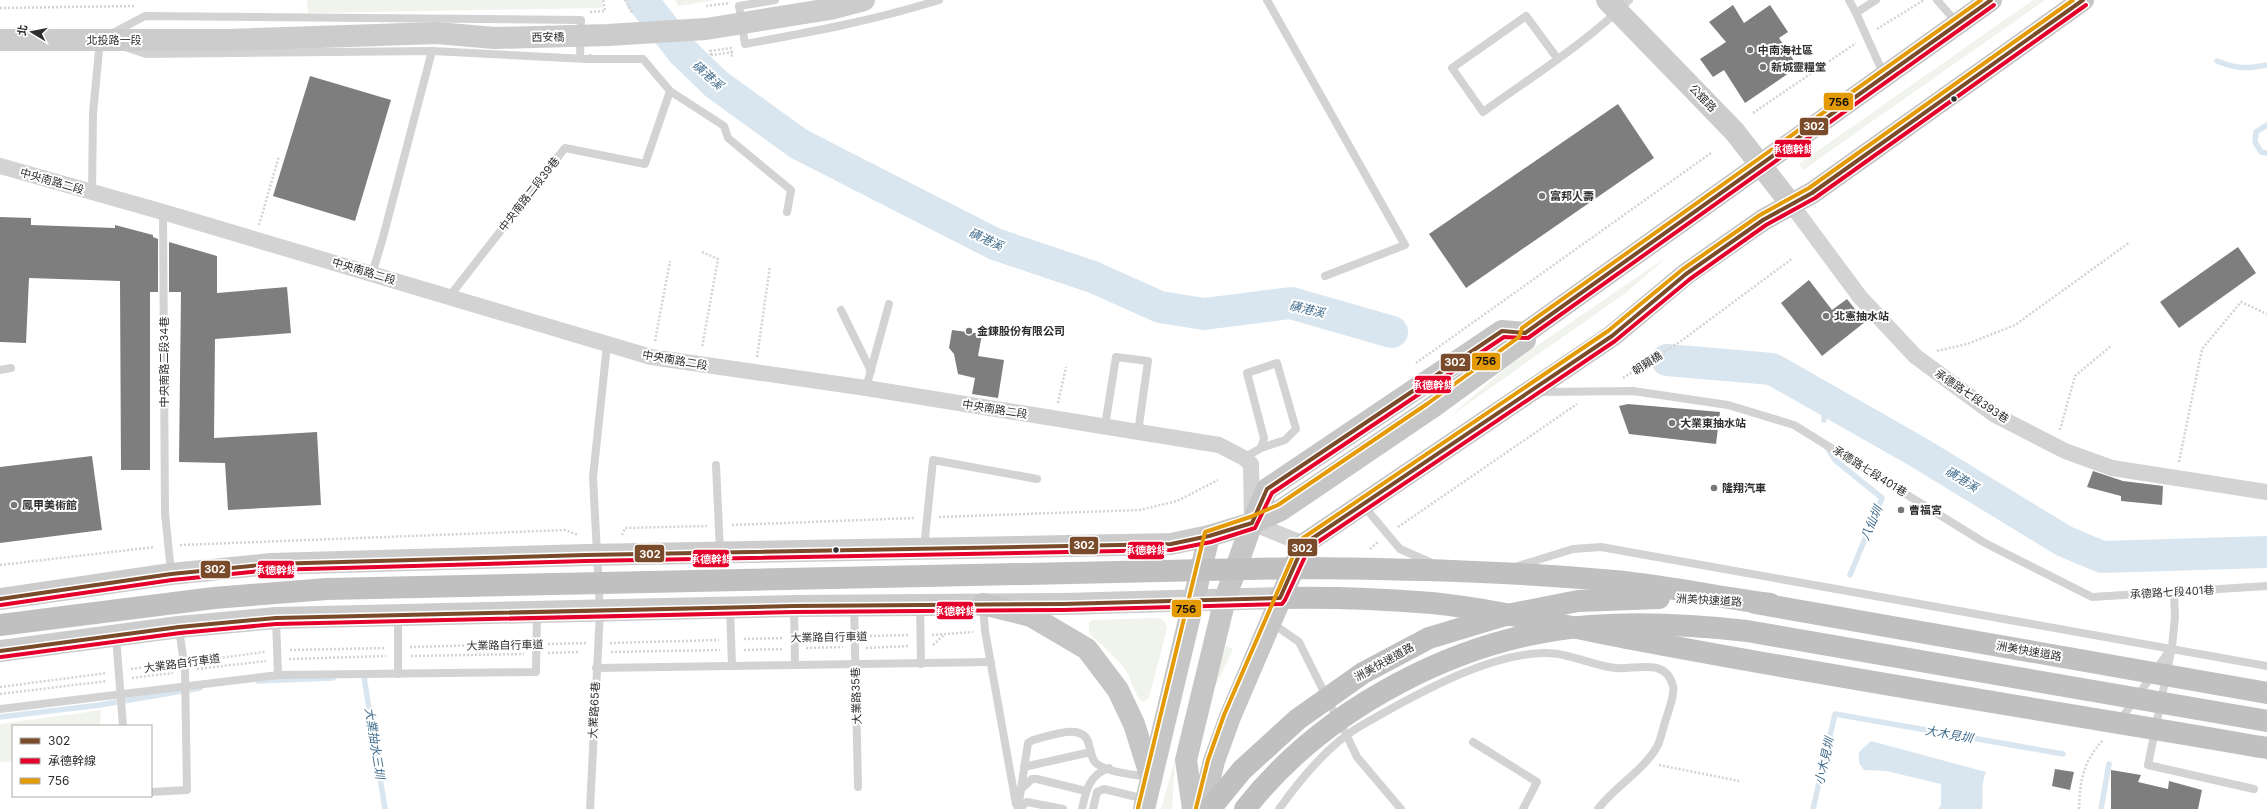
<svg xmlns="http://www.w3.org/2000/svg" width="2267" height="809" font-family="Inter,'Noto Sans TC',sans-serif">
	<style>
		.green { fill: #f0f4ec }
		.water { fill: #d9e6f0 }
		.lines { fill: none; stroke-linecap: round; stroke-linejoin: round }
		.stream { stroke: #d9e6f0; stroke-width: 5.5 }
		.river { stroke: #d9e6f0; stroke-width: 32 }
		.building { fill: #7e7e7e }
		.path { stroke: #d3d3d3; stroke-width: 2.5; stroke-dasharray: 2 2; stroke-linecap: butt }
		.lane { stroke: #d3d3d3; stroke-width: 8 }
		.street { stroke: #d3d3d3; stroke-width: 16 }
		.secondary { stroke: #ccc; stroke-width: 22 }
		.primary { stroke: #c6c6c6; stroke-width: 22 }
		.highway { stroke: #c0c0c0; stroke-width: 22 }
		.path-bridge { stroke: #d3d3d3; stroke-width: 2.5; stroke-dasharray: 2 2; stroke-linecap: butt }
		.secondary-bridge { stroke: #ccc; stroke-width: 22 }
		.highway-bridge { stroke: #c0c0c0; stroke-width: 22 }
		.bus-1-casing { stroke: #fff; stroke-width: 7 }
		.bus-2-casing { stroke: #fff; stroke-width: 7 }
		.bus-3-casing { stroke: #fff; stroke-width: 7 }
		.bus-1 { stroke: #7a4b2a; stroke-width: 4 }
		.bus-2 { stroke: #e4002b; stroke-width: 4 }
		.bus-3 { stroke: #e39a05; stroke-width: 4 }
		.poi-dot { fill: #777; stroke: #fff; stroke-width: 1.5 }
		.bus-dot { fill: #2e2e2e; stroke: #fff; stroke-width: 1.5 }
		.labels { text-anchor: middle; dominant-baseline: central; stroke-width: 4; stroke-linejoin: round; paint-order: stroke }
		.street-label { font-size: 11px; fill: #2e2e2e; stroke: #fff }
		.poi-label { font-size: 11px; font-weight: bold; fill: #2e2e2e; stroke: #fff; text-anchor: start }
		.water-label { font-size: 12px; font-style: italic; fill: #406c8c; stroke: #fff }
		.line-badge { stroke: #fff; stroke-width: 1.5 }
		.badge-label { font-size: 11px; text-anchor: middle; font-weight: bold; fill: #fff }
		.pale-badge-label { font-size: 11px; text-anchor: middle; font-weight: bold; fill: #111 }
	</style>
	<rect width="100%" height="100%" fill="#fff"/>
	<g class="green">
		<polygon points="307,0 601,0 603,8 308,13"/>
		<polygon points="675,0 716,0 678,6"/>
		<polygon points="2033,0 2045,0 1803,170 1799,164"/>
		<polygon points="1668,256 1627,292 1449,417 1513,362"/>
		<path d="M1153 618 1163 619 1167 628 1149 698 1143 702C1135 697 1133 683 1128 674 1118 657 1103 647 1089 633V623L1093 620Z"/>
		<polygon points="1226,646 1233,649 1213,691 1219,664"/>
		<polygon points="101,710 100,726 13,726 13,762 0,762 0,724"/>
		<polygon points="1175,760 1172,809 1161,809"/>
	</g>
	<path class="water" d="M1871 741 1986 772C1980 785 1984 794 1982 809H1938L1941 805V784L1886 771 1864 770 1859 763V752Z"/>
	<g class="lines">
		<g class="stream">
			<path d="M2217 61C2237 69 2246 69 2267 65"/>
			<polyline points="2267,125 2256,132 2255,142 2261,152 2267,153"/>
			<polyline points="1824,420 1825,398"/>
			<polyline points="1826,446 1835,460 1882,498 1850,575"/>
			<polyline points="364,677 385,809"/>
			<polyline points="258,681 333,678"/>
			<polyline points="0,717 100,705 200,688"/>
			<polyline points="1813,809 1835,714 2063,754"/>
			<polyline points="2101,809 2109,764"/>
		</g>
		<g class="river">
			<polyline points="642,0 682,51 716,84 799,144 995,244 1093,277 1160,307 1204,314 1291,303 1392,332"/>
			<polyline points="1667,360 1772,369 1918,452 2064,541 2102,557 2267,552"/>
		</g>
	</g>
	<g class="building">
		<polygon points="1733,5 1744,23 1770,5 1788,32 1779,38 1798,67 1745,103 1724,70 1713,77 1700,59 1726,42 1709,22"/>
		<polygon points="310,76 391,100 355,221 273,196"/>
		<polygon points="1618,104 1654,158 1466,288 1429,234"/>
		<polygon points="0,217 31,218 31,225 115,228 115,225 153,235 153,237 158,239 158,292 150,292 150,470 121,470 120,281 29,278 26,343 0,342"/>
		<polygon points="169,242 217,256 217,293 287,287 291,333 215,339 214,438 317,432 321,505 228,510 225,463 179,462 181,292 169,292"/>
		<polygon points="2238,247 2256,273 2179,328 2160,302"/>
		<polygon points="1809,280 1832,310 1847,299 1865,322 1822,356 1781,303"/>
		<polygon points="952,330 982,334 978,356 1004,360 998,398 972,394 975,378 958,374 954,354 949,348"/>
		<polygon points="1628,404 1720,412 1716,444 1629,434 1619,406"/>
		<polygon points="92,456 102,530 0,543 0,467"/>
		<polygon points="2093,471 2123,481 2163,486 2162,505 2121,501 2121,496 2087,487"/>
		<polygon points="2055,769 2074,772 2070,790 2052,786"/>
		<polygon points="2111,770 2141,775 2138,782 2168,789 2169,781 2202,790 2198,809 2111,809"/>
	</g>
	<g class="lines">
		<g class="path">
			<polyline points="625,0 633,14"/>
			<polyline points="0,8 135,6"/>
			<polyline points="590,12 605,11 603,0"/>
			<polyline points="1877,29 1924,0"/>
			<polyline points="711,55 710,51 731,48 732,57"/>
			<polyline points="1753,113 1856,43"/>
			<polyline points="259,225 279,156"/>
			<polyline points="702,252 718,259 702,348"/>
			<polyline points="655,341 670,261"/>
			<polyline points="1937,351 1967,344 2015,325 2130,242"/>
			<polyline points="757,357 770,266"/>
			<polyline points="1416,363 1711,153"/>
			<polyline points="1623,378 1681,341 1793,258"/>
			<polyline points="1058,403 1066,367"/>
			<polyline points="2060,430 2075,376 2112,345"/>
			<polyline points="2179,462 2202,349 2241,302 2267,314"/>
			<polyline points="939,517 1140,510 1177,501 1218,480"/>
			<polyline points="732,525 914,518"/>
			<polyline points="1398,527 1577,404"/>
			<polyline points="622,535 625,528 707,526"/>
			<polyline points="180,545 565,530 578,535"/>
			<polyline points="1370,549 1378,542"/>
			<polyline points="0,565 155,547"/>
			<polyline points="932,635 973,632"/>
			<polyline points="866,636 909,635"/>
			<polyline points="806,638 843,637"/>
			<polyline points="744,639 783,638"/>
			<polyline points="610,643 719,640"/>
			<polyline points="548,644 587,643"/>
			<polyline points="933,645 944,635"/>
			<polyline points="410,647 525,644"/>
			<polyline points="806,648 843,647"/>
			<polyline points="866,648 909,646"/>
			<polyline points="290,650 385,648"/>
			<polyline points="744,650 783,649"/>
			<polyline points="611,652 720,650"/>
			<polyline points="548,653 579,652"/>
			<polyline points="411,656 524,654"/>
			<polyline points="289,659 386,656"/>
			<polyline points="195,661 265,652"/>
			<polyline points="131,669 172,664"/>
			<polyline points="197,669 266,661"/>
			<polyline points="132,678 173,673"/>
			<polyline points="0,687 107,673"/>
			<polyline points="0,694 107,681"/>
			<polyline points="1659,765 1739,781"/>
			<path d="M2079 809C2080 780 2083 762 2103 740"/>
		</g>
		<g class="lane">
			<path d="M775 0 739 6 745 44C811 32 876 20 939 0"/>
			<polyline points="1267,0 1405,245 1325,276"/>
			<polyline points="1849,0 1856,13"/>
			<polyline points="1876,0 1856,13 1884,75"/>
			<polyline points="1937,0 1957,23"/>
			<polyline points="111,34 145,16 581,20 580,58"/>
			<polyline points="128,48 146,54 432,51 587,59 643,59 670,91 645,164 565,148 449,297"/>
			<path d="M1557 58 1526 16 1452 68 1483 112C1530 78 1589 41 1629 0"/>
			<polyline points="670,91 724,126 728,138 791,190 787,212"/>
			<polyline points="92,193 93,113 100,40"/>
			<polyline points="163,212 165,513 171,572"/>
			<polyline points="372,274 382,241 432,51"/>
			<polyline points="841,310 871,371"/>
			<polyline points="0,370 11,368"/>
			<polyline points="866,388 889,304"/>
			<polyline points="1539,392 1633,391 1728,405 1794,425 1985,543 2092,597 2267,586"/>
			<polyline points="1105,426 1116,357 1148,361 1138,432"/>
			<polyline points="1244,458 1261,448 1285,440 1296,429 1277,363 1247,373 1264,438 1261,448"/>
			<polyline points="716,465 720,552"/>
			<polyline points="1363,505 1400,549 1432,563"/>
			<polyline points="924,548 933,460 1037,479"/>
			<polyline points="1518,566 1573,549 1601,547 2267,666"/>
			<polyline points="983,604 985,631 1016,804"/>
			<polyline points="854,606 858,787"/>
			<polyline points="920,606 921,664"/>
			<polyline points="794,607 795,665"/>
			<polyline points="730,608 732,666"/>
			<polyline points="398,617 398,674"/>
			<polyline points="276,619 278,675"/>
			<polyline points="1272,623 1299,642 1338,720"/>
			<polyline points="116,637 123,726"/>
			<polyline points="2172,647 2148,765 2254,789"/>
			<polyline points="596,668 991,662"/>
			<polyline points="0,709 278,675 536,672 537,613"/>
			<polyline points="2119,722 2172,647 2175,617 2174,592"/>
			<polyline points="1345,732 1357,757 1401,809"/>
			<polyline points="1473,742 1537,782 1523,809"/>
			<polyline points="1024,767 1091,752"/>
			<polyline points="1021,789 1032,779 1037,779 1086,791"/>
			<polyline points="151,792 187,790 185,671 179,628"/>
			<polyline points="590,809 600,611 593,477 607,345"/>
			<path d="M1018 809 1028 743 1033 740C1050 736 1085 721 1089 745 1091 752 1091 759 1097 764 1110 773 1133 774 1148 777"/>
			<polyline points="1019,809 1027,802 1063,809"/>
			<path d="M1082 809C1086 790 1089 775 1109 768"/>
			<polyline points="1093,809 1097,792 1104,789 1145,799"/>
			<path d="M1279 809C1297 784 1322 753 1347 735 1356 728 1368 722 1378 716 1424 690 1494 652 1547 653 1570 653 1593 666 1616 668 1635 670 1666 657 1673 686 1675 694 1670 705 1668 713 1664 723 1662 735 1658 745 1644 771 1615 786 1598 809"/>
		</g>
		<g class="street">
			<polyline points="0,166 163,212 651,357 866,388 1219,445 1244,458 1251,464 1252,523 1304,544"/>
			<polyline points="1791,204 1860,297 1915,356 1995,415 2065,451 2112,468 2267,492"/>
		</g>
		<g class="secondary">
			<polyline points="1607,0 1734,131 1791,204"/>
			<polyline points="0,40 228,40"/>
			<polyline points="0,599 171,574 271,564 586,555 1171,544 1209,536"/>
			<polyline points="0,651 179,627 276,618 794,606 1063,604 1280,598"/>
		</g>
		<g class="primary">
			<polyline points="983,604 1031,616 1087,649 1118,690 1134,724 1151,778"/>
			<polyline points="1144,809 1209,536 1252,523 1281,510 1430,409 1525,340 1525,333"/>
			<polyline points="1193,809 1186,760 1225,599 1252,523 1267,489 1502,331 1525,333 1991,0"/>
			<polyline points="1202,809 1214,761 1230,717 1304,544 1612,336 1686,274 1763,220 1812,193 2083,0"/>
		</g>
		<g class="highway">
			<path d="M1280 598C1331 597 1382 599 1432 603 1498 610 1563 626 1627 638"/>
			<polyline points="0,625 79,615"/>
		</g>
		<g class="path-bridge">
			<polyline points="706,6 730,3"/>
			<polyline points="590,54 591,61"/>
			<polyline points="711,55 735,52"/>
			<polyline points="616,57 616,61"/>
		</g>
		<polyline class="secondary-bridge" points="228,40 437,33 494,38 608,35 706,29 830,9 864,0"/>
		<g class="highway-bridge">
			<polyline points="1755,603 2267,693"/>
			<path d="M79 615 214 598 327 589 1300 568C1405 569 1510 571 1614 581 1666 586 1718 597 1770 604"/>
			<path d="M1627 638C1840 679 2054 711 2267 748"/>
			<polyline points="1210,809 1242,770 1298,719 1363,673 1429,638 1502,616 1578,601 1659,598"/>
			<path d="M1245 809C1325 707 1461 636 1590 626 1643 622 1695 625 1747 631L2267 721"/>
		</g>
		<g class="bus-1-casing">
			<g id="bus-1">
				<polyline points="0,599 171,574 271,564 586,555 1171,544 1209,536 1252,523 1267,489 1502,331 1525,333 1991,0"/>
				<polyline points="0,651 179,627 276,618 794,606 1063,604 1280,598 1304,544 1612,336 1686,274 1763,220 1812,193 2083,0"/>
			</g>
		</g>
		<g class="bus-2-casing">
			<g id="bus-2">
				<polyline points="1,605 172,580 271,570 586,561 1171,550 1211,542 1255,528 1272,493 1504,337 1528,338 1994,5"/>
				<polyline points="1,657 180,633 276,624 794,612 1063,610 1282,604 1285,600 1309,548 1615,341 1690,279 1766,225 1815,198 2086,5"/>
			</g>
		</g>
		<g class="bus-3-casing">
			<g id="bus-3">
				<polyline points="1138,808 1205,532 1250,517 1278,505 1427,404 1519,337 1522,328 1981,0"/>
				<polyline points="1196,808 1208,760 1224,715 1300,540 1608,331 1683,269 1760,215 1809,188 2073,0"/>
			</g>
		</g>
		<use href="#bus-1" class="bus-1"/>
		<use href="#bus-2" class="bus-2"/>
		<use href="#bus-3" class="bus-3"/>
	</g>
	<g class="poi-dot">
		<circle cx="1750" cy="50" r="4"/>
		<circle cx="1763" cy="67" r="4"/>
		<circle cx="1542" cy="196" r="4"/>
		<circle cx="1826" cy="316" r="4"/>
		<circle cx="969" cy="331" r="4"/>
		<circle cx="1672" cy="423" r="4"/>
		<circle cx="1714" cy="488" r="4"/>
		<circle cx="14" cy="505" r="4"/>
		<circle cx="1901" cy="510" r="4"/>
	</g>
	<g class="bus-dot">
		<circle cx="1954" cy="99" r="3.5"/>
		<circle cx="836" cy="550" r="3.5"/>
	</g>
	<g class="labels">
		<g class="street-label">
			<text transform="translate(548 37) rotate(-1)">西安橋</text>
			<text x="114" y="40">北投路一段</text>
			<text transform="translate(1703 98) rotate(46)">公舘路</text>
			<text transform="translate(52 181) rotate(16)">中央南路二段</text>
			<text transform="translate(529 194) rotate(-52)">中央南路二段39巷</text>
			<text transform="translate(364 271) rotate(17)">中央南路二段</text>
			<text transform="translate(675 360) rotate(10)">中央南路二段</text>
			<text transform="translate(164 362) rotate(-90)">中央南路二段34巷</text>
			<text transform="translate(1647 363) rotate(-32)">朝籟橋</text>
			<text transform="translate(1972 396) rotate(34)">承德路七段393巷</text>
			<text transform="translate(995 409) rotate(9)">中央南路二段</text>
			<text transform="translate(1870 471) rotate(32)">承德路七段401巷</text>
			<text transform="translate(2172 592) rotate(-3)">承德路七段401巷</text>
			<text transform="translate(1709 600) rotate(3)">洲美快速道路</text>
			<text transform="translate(829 637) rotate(-1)">大業路自行車道</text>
			<text transform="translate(505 645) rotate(-1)">大業路自行車道</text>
			<text transform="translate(2029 651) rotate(10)">洲美快速道路</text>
			<text transform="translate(1384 662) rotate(-29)">洲美快速道路</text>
			<text transform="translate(182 663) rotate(-8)">大業路自行車道</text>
			<text transform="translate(856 696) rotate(-92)">大業路35巷</text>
			<text transform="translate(594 710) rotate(-87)">大業路65巷</text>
		</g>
		<g class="poi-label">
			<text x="1758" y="50">中南海社區</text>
			<text x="1771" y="67">新城靈糧堂</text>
			<text x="1550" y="196">富邦人壽</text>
			<text x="1834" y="316">北憲抽水站</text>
			<text x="977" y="331">金鍊股份有限公司</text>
			<text x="1680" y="423">大業東抽水站</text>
			<text x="1722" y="488">隆翔汽車</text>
			<text x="22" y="505">鳳甲美術館</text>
			<text x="1909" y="510">曹福宮</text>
		</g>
		<g class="water-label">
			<text transform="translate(708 75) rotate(42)">磺港溪</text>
			<text transform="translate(986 239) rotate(25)">磺港溪</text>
			<text transform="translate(1307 309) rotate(13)">磺港溪</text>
			<text transform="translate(1962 479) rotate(31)">磺港溪</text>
			<text transform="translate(1871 523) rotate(-67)">八仙圳</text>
			<text transform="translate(1949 734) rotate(10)">大木見圳</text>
			<text transform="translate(375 743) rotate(81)">大業抽水三圳</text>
			<text transform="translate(1824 761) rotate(-77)">小木見圳</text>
		</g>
	</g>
	<g class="line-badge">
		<rect x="1823" y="92" width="31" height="19" rx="4" fill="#e39a05"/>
		<rect x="1799" y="117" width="30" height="19" rx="4" fill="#7a4b2a"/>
		<rect x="1774" y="139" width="38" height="19" rx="4" fill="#e4002b"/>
		<rect x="1471" y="352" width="30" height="19" rx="4" fill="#e39a05"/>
		<rect x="1440" y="353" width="31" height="19" rx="4" fill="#7a4b2a"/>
		<rect x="1414" y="375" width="38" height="19" rx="4" fill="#e4002b"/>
		<rect x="1069" y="536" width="30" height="19" rx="4" fill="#7a4b2a"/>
		<rect x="1287" y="538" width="31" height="19" rx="4" fill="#7a4b2a"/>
		<rect x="1127" y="541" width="38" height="19" rx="4" fill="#e4002b"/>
		<rect x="634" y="544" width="31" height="19" rx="4" fill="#7a4b2a"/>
		<rect x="692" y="549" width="38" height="19" rx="4" fill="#e4002b"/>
		<rect x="200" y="560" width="31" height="19" rx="4" fill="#7a4b2a"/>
		<rect x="257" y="560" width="38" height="19" rx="4" fill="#e4002b"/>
		<rect x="1171" y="599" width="31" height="19" rx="4" fill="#e39a05"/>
		<rect x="936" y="601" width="38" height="19" rx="4" fill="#e4002b"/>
	</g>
	<g class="badge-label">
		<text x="1814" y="130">302</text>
		<text x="1793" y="153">承德幹線</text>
		<text x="1455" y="366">302</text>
		<text x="1433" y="389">承德幹線</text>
		<text x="1084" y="549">302</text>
		<text x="1302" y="552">302</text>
		<text x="1146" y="554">承德幹線</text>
		<text x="650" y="558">302</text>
		<text x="711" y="563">承德幹線</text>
		<text x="215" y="573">302</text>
		<text x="276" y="574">承德幹線</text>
		<text x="955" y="615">承德幹線</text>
	</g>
	<g class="pale-badge-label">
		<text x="1839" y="106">756</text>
		<text x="1486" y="365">756</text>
		<text x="1186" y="613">756</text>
	</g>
	<rect x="12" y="725" width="140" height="72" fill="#ffffff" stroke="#ababab"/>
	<rect x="20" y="738" width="20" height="6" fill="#7a4b2a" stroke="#ababab"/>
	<text x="48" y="745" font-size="12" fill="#2e2e2e">302</text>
	<rect x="20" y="758" width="20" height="6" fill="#e4002b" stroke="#ababab"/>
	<text x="48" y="765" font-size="12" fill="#2e2e2e">承德幹線</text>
	<rect x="20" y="778" width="20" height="6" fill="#e39a05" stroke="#ababab"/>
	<text x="48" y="785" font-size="12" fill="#2e2e2e">756</text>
	<g transform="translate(32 32) rotate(280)" stroke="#ffffff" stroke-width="3" paint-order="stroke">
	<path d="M0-3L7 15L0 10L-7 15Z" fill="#2e2e2e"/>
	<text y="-6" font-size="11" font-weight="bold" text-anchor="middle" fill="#2e2e2e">北</text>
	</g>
</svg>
